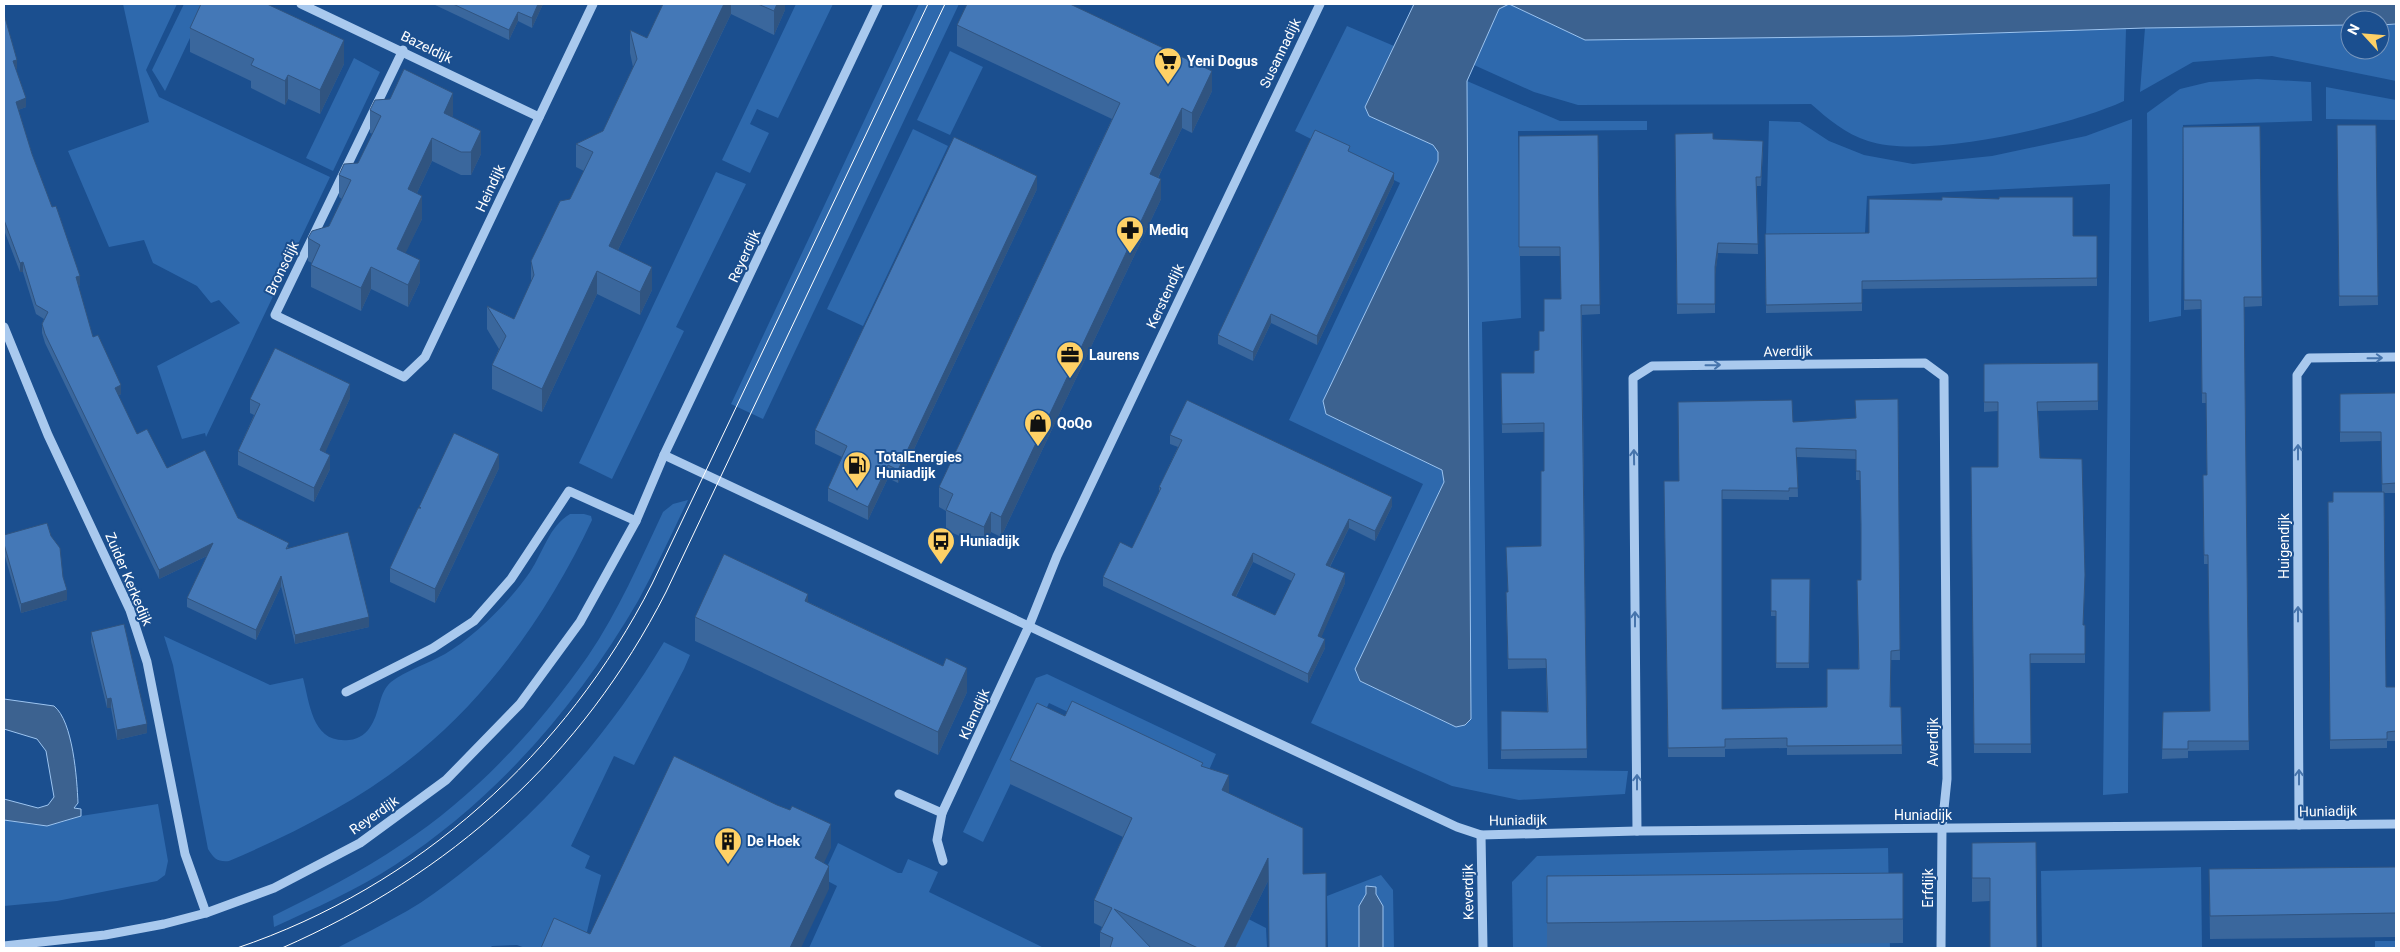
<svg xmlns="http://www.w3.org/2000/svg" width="2400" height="952" font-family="Roboto,sans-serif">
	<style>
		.green { fill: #2e69ad }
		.water { fill: #3c6290; stroke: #9cc4f0 }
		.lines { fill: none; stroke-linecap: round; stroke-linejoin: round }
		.minor { stroke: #a9c9ee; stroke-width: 9 }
		.tram { stroke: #fff; stroke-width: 1 }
		.wall { fill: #3a679d; fill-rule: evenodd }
		.shaded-wall { fill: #305480 }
		.building { fill: #4478b7; stroke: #305480; fill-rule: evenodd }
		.oneway { stroke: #4674ac }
		.labels { text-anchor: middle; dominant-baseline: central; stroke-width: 4; stroke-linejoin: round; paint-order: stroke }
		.street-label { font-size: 14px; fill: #fff; stroke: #1b4f8f }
		.poi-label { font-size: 14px; font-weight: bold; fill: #fff; stroke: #1b4f8f; text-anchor: start }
	</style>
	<rect width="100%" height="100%" fill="#1b4f8f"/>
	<g class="green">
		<polygon points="123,4 177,4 146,70 159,97 330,177 206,437 205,433 182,439 157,366 240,323 219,300 211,303 197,286 153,263 144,240 109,247 68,151 149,122"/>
		<polygon points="184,4 206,4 165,91 152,70"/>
		<polygon points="796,4 833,4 778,118 757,109 750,124 769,133 750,173 722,160"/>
		<polygon points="919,4 959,4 763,419 731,404"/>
		<path d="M1509 4 1585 40 1905 36 2126 29 2124 101C2070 126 1925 160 1868 141 1846 134 1828 119 1811 104L1578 105 1534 92 1474 65 1499 9Z"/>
		<polygon points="2350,25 2350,50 2380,50 2380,25 2396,25 2396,81 2272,56 2193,62 2140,92 2145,28"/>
		<polygon points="1347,26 1394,46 1365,107 1369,116 1433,145 1438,152 1438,161 1323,402 1326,414 1442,470 1444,482 1355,669 1360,681 1456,727 1471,719 1467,81 1560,121 1647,121 1647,130 1518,131 1521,318 1482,322 1488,769 1628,771 1625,794 1519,800 1452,786 1311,723 1423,484 1289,420 1400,183 1295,131"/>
		<polygon points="950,51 983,67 950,135 917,120"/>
		<polygon points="354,58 380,72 333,171 306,158"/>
		<polygon points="2257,79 2311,82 2312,121 2183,125 2181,316 2149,322 2147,113 2180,89 2209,82"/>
		<polygon points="2326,87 2396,100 2396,120 2326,119"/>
		<polygon points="2132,119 2128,793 2103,795 2110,184 1867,196 1865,233 1766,236 1769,121 1800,122 1829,141 1864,155 1913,164 1992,156 2086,136"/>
		<polygon points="913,129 948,146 863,326 827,309"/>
		<polygon points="716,172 746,184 676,327 684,331 612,479 579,463"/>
		<path d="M688 500C672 533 656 568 638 601 577 706 497 798 395 865 357 890 315 908 274 927L273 916C317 894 361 872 402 844 475 796 538 728 588 656 618 612 640 561 663 512L673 504Z"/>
		<path d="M570 514H584L591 516 592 520C551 607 494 690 419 752 362 799 297 832 229 861 218 862 214 859 208 849L173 665 164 636 270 685 303 678C310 704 312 744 349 740 360 739 367 733 372 724 380 711 379 692 391 682 405 671 429 663 445 654 475 636 510 601 530 572 543 553 549 526 570 514Z"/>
		<path d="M664 642 690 655 684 669 634 765 614 756 571 846 590 856 585 868 601 875 583 948H525L517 945 492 946 490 948H337C360 936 384 924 407 911 426 900 443 887 460 874 543 810 611 731 664 642Z"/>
		<polygon points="1047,674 1216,754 1206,777 1049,703 983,842 963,832 1036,678"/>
		<polygon points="158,804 168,861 165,875 157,881 57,901 4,906 4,820 35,825 59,823 81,816"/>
		<polygon points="838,843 898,873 902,873 908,859 938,872 929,892 1044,948 809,948 837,886 822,878"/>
		<polygon points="1888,848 1890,948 1513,948 1512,882 1537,856"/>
		<polygon points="2201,867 2202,948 2042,948 2041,871"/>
		<polygon points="1381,875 1393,890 1394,948 1383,948 1383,906 1376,894 1366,894 1359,906 1359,948 1328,948 1327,896"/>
		<polygon points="1219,904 1266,928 1267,948 1211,948"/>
		<rect x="2375" y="941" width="21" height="7"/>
	</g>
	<g class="water">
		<polygon points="1414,4 2396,4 2396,24 2380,25 2380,20 2350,20 2350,25 2145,28 1905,36 1585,40 1509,4 1499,9 1467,81 1471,719 1465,725 1456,727 1360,681 1355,669 1444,482 1442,470 1326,414 1323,401 1438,161 1438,152 1433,145 1369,116 1365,107"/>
		<path d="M4 699 54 706C73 721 77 779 78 803L74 808 81 809V816L47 826 4 820V799L38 808 48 805 54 797 46 751 37 739 4 729Z"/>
		<polygon points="1366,886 1376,887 1376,894 1383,906 1383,948 1359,948 1359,906 1366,894"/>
	</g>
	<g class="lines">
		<g class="minor">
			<polyline points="301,4 539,117"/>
			<polyline points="403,50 275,315 404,377 425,357 593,4"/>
			<polyline points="4,327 48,435 130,610 147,662 185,854 206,913"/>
			<polyline points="664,455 1457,827 1481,835 1637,831 2396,824"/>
			<polyline points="346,692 433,648 474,621 511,579 569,491 636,521"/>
			<polyline points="899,794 942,813 1029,626 1057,556 1320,4"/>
			<polyline points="942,813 937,840 943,861"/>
			<polyline points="2299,825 2297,375 2309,358 2396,357"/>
			<polyline points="1637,831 1633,378 1652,366 1925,363 1944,377 1947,779 1942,828 1941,948"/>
			<polyline points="1481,835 1483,948"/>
			<polyline points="4,946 105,935 164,924 206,913 274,888 360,843 446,780 520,704 580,622 636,521 664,455 878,4"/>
		</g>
		<g class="tram">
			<path d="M237 948C418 887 566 753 652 584L928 4"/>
			<path d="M282 948C451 874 582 757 666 592L945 4"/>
		</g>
	</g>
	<g class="wall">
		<polygon points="433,4 543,4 532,28 518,21 509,40"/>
		<polygon points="663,4 785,4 785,10 774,35 731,14 618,250 652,290 640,315 597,294 542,412 492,389 492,365 499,349 487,329 487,306 514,319 531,282 531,261 570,199 584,171 576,167 576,144 603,131 633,67 630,53 630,30 647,38"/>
		<polygon points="4,14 16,70 26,107 18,110 32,154 80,285 78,286 93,337 121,394 118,396 137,434 167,468 238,518 289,548 369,627 295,644 281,586 256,640 187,607 187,598 207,556 159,579 45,343 42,333 42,324 44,319 36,314 23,272 20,272 4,230"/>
		<polygon points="957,25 1212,91 1192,133 1182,128 1158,178 1161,199 1001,537 991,532 984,547 946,530 946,511 939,507 939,487 1112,119 957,46"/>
		<polygon points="190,28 344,64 320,114 288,99 285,105 251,88 251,81 190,52"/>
		<polygon points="370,110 453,115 452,117 481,154 471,175 461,175 432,161 417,193 422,219 405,253 420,282 408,307 371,289 361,311 311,287 311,265 312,263 308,261 308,238 329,226 342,199 339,197 339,175 358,163 373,134 370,133"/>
		<polygon points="2337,125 2376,125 2378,305 2339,306"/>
		<polygon points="2260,126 2262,306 2244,307 2249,750 2188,751 2188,758 2162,759 2163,712 2210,711 2208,564 2204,564 2203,475 2207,475 2206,403 2202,403 2201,309 2184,310 2183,127"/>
		<polygon points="1675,134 1713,139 1763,150 1761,186 1757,186 1758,254 1718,253 1715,275 1715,313 1677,314"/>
		<polygon points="1598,135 1600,314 1582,315 1587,758 1501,759 1501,711 1547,712 1546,668 1508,669 1506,601 1508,592 1506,547 1541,546 1544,471 1544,432 1502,433 1501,383 1534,373 1544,331 1561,299 1560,256 1519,256 1519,136"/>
		<polygon points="1350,152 1394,182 1317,345 1271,323 1253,361 1218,344 1218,335"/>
		<polygon points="1037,189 898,483 888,478 868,520 828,501 828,488 842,457 815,444 815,430"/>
		<polygon points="1765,234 2097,236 2097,286 1862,289 1862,311 1766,313"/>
		<polygon points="2098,363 2098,410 2038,411 2040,458 2085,584 2083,625 2085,625 2085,663 2030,663 2031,753 1974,753 1971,467 1998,467 1998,411 1984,412 1984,364"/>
		<polygon points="2396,393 2396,493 2384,493 2386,687 2396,687 2396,741 2387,741 2387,748 2330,749 2328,502 2382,492 2381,441 2340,442 2340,394"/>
		<polygon points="350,398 325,452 330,469 314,502 238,465 238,451 254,415 250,413 250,399"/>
		<path d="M1898 399 1900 660H1891V707H1901L1902 754 1787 755V748L1725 749V757H1668L1664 481H1679L1793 422 1855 418ZM1797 457 1856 459V480H1860L1861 534V580L1858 669 1827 707 1722 709V499L1789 500V497H1798Z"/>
		<path d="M1170 435 1392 506 1375 541 1349 528 1330 567 1345 583 1321 637 1325 648 1308 683 1103 586V577L1132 548 1159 493V487L1178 447 1170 444ZM1253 562 1292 581 1275 615 1236 597Z"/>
		<polygon points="499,468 435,603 390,582 390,568 419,507"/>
		<polygon points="4,535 63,577 67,600 21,613 4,553"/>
		<polygon points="1771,579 1810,579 1809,668 1776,668 1776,616 1771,616"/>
		<polygon points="808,602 943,666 967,692 938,755 695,641 695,617"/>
		<polygon points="91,632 147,733 117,740 111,708 107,708 91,642"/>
		<polygon points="1065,716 1203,767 1229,793 1268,881 1235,948 1100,948 1100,932 1102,927 1094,923 1094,900 1123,837 1010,784 1010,760"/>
		<polygon points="1972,843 2037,948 1990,901 1972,902"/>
		<polygon points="2396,867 2396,937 2210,939 2209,869"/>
		<polygon points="1903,873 1903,943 1547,947 1547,876"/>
	</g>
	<g class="shaded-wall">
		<polygon points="538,4 543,4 532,28 532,18"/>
		<polygon points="724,4 731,4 731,14 674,131 609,269 609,246"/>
		<polygon points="777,4 785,4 785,10 774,35 774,11"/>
		<polygon points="518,12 518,21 509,40 509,30"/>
		<polygon points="344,40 344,64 320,114 320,90"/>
		<polygon points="17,60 17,69 13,70 13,61"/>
		<polygon points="1212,71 1212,91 1192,133 1192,113"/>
		<polygon points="288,75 288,99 285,105 285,81"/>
		<polygon points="453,93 453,115 444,136 444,113"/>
		<polygon points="26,98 26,107 16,111 16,102"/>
		<polygon points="1182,108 1182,128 1150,194 1150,174"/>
		<polygon points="481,131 481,154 471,175 471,152"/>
		<polygon points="432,138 432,161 408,212 408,189"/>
		<polygon points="1394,173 1394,182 1317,345 1317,336"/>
		<polygon points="1037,176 1037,189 898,483 898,470"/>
		<polygon points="1161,179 1161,199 1001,537 1001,517"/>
		<polygon points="422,196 422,219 397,271 397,249"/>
		<polygon points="1718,243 1718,253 1715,277 1715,267"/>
		<polygon points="420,260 420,282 408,307 408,285"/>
		<polygon points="23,262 23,272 20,272 20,263"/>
		<polygon points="371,267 371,289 361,311 361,288"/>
		<polygon points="652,267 652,290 640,315 640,292"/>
		<polygon points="597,271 597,294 542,412 542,389"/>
		<polygon points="80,276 80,285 76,286 76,277"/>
		<polygon points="1271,314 1271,323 1253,361 1253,352"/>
		<polygon points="350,384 350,398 320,464 320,450"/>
		<polygon points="121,385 121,394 115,398 115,388"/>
		<polygon points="499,454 499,468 435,603 435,589"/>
		<polygon points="330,455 330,469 314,502 314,488"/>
		<polygon points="888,465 888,478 868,520 868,507"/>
		<polygon points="1392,497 1392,506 1375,541 1375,531"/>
		<polygon points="991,512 991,532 984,547 984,527"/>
		<polygon points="1349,519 1349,528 1326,574 1326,565"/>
		<polygon points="213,543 213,553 159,579 159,570"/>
		<polygon points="1253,553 1253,562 1232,604 1232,595"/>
		<polygon points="1345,573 1345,583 1318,645 1318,636"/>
		<polygon points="281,576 281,586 256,640 256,630"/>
		<polygon points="67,590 67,600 21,613 21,604"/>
		<polygon points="808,594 808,617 805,601"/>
		<polygon points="369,617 369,627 295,644 295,635"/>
		<polygon points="1325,639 1325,648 1308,683 1308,674"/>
		<polygon points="967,668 967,692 938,755 938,732"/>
		<polygon points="111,698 111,708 107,708 107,699"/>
		<polygon points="147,724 147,733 117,740 117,730"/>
		<polygon points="1229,775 1229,798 1222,790"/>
		<polygon points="831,824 831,848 815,882 815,858"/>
		<polygon points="1268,858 1268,881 1235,948 1224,948"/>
		<polygon points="829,866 829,889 801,948 790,948"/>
	</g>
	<g class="building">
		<polygon points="201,4 267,4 344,40 320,90 288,75 285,81 251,65 254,59 190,28"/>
		<polygon points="453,4 538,4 532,18 518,12 509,30"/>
		<polygon points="663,4 724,4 609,246 652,267 640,292 597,271 542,389 492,365 506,336 487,306 514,319 534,275 531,261 560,201 570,199 593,152 576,144 603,131 637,59 630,30 647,38"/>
		<polygon points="758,4 777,4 774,11"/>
		<polygon points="967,4 1070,4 1212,71 1192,113 1182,108 1150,174 1161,179 1001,517 991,512 984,527 946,510 953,494 939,487 1120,103 957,25"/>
		<polygon points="4,14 17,60 13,61 26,98 16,102 32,154 52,207 56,206 80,276 76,277 93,337 98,335 121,385 115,388 137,434 147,429 167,468 205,450 238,518 289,543 286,549 348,532 369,617 295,635 281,576 256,630 187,598 213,543 159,570 45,334 42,324 48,312 36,305 23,262 20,263 4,220"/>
		<polygon points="404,69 453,93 444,113 481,131 471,152 461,152 432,138 408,189 422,196 397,249 420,260 408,285 371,267 361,288 311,265 320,245 308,238 312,231 329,226 351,180 339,175 344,164 358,163 381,116 370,110 375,100 390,99"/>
		<polygon points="2337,125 2376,125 2378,296 2339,296"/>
		<polygon points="2260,126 2262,297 2244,297 2249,741 2188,741 2188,749 2162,749 2163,712 2210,711 2208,555 2204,555 2203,475 2207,475 2206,393 2202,393 2201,300 2184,300 2183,127"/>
		<polygon points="1315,130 1350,146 1348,151 1394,173 1317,336 1271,314 1253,352 1218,335"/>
		<polygon points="1713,133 1713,139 1763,141 1761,177 1756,177 1758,244 1718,243 1715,267 1715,304 1677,304 1675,134"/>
		<polygon points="1598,135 1600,305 1581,305 1587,749 1501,750 1501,711 1548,712 1546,659 1508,659 1506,592 1508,592 1506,547 1541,546 1541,471 1544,471 1544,423 1502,424 1501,373 1534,373 1534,351 1539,350 1539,331 1544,331 1544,299 1561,299 1560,247 1519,247 1519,136"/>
		<polygon points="954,137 1037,176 898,470 888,465 868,507 828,488 847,446 815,430"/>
		<polygon points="1942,197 1999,199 1999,197 2073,197 2073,236 2097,236 2097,278 1862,281 1862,303 1766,305 1765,234 1869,233 1869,199 1942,200"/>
		<polygon points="275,348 350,384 320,450 330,455 314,488 238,451 260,404 250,399"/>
		<polygon points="2098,363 2098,401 2037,402 2040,458 2082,459 2085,575 2083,625 2085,625 2085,654 2030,654 2031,744 1974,744 1971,467 1998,467 1998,402 1984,402 1984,364"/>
		<polygon points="2396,393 2396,483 2382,484 2381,432 2340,432 2340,394"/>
		<path d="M1898 399 1900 650 1891 651 1890 707H1901L1902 745 1787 746V738L1725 739V747L1668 748 1664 481H1679L1678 402 1792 400 1793 422 1856 418 1855 400ZM1796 448 1856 450V471H1860L1861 525V580H1857L1859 669H1827V707L1722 709V490L1789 491V488H1798Z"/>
		<path d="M1187 400 1392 497 1375 531 1349 519 1326 565 1345 573 1318 636 1325 639 1308 674 1103 577 1120 542 1132 548 1161 488 1159 487 1182 440 1170 435ZM1253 553 1295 574 1275 615 1232 595Z"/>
		<polygon points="454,433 499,454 435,589 390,568 418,508 421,508 419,507"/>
		<polygon points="2333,492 2384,492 2386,687 2396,687 2396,731 2387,732 2387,739 2330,740 2328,502 2333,502"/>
		<polygon points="47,523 51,536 60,548 63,577 67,590 21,604 4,544 4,535"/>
		<polygon points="724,554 808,594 805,601 943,666 946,658 967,668 938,732 695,617"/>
		<polygon points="1771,579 1810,579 1809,663 1776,663 1776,611 1771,611"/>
		<polygon points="124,624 147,724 117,730 111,698 107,699 91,632"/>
		<polygon points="1072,701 1203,763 1201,766 1229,775 1222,790 1303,828 1303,874 1326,873 1326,948 1269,948 1268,858 1224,948 1198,948 1114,909 1151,948 1110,948 1113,938 1100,932 1112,908 1094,900 1132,818 1010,760 1037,703 1065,716"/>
		<polygon points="674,756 777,805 790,810 792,806 831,824 815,858 829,866 790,948 541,948 554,918 590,934"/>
		<polygon points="2036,842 2037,948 1990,948 1990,878 1972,878 1972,843"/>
		<polygon points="2396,867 2396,913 2210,916 2209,869"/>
		<polygon points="1903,873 1903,919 1547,923 1547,876"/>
	</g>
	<defs><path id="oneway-shaft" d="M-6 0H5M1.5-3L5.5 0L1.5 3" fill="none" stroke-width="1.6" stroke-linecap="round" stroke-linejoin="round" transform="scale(1.25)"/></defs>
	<g class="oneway">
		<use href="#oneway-shaft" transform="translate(2375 358) rotate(-1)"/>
		<use href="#oneway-shaft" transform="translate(1713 365) rotate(-1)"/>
		<use href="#oneway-shaft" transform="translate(2298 452) rotate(-90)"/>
		<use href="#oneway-shaft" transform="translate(1634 457) rotate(-91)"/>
		<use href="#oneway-shaft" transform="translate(2298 614) rotate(-90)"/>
		<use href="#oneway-shaft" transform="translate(1635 619) rotate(-90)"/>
		<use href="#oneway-shaft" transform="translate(2299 777) rotate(-90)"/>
		<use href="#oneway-shaft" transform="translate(1637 782) rotate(-90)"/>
	</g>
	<defs>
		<g id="supermarket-pin" transform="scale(1.4375)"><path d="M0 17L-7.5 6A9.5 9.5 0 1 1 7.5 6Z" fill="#ffd166" stroke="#1b4f8f"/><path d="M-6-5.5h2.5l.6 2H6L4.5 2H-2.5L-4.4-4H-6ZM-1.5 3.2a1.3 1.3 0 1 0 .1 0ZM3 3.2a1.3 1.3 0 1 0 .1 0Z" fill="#111"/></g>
		<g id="pharmacy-pin" transform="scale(1.4375)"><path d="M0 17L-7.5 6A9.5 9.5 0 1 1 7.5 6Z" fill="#ffd166" stroke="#1b4f8f"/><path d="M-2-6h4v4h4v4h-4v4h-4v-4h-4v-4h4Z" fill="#111"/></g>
		<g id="office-pin" transform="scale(1.4375)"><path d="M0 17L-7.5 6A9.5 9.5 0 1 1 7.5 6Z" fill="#ffd166" stroke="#1b4f8f"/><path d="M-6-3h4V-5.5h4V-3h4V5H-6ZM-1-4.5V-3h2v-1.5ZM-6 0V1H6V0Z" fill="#111"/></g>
		<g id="shop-pin" transform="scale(1.4375)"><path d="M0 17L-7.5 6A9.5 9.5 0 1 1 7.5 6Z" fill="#ffd166" stroke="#1b4f8f"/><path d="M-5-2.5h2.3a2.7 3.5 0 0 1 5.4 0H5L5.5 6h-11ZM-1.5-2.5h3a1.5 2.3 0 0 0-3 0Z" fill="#111"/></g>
		<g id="fuel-pin" transform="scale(1.4375)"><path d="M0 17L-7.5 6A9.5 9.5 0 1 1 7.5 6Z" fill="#ffd166" stroke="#1b4f8f"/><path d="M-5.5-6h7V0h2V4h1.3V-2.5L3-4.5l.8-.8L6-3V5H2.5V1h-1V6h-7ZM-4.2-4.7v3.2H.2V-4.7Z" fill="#111"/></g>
		<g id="bus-pin" transform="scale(1.4375)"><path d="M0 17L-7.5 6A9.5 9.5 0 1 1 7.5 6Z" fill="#ffd166" stroke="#1b4f8f"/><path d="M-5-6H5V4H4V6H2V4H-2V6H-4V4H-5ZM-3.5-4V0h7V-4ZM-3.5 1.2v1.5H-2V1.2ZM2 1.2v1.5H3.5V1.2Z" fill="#111"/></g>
		<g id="building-pin" transform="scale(1.4375)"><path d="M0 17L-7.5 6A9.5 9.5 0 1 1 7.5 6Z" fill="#ffd166" stroke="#1b4f8f"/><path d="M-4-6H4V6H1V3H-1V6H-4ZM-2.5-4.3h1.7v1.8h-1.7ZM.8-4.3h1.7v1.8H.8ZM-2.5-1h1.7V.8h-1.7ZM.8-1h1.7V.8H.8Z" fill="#111"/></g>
	</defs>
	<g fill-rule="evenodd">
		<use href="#supermarket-pin" x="1168" y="61"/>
		<use href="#pharmacy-pin" x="1130" y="230"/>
		<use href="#office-pin" x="1070" y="355"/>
		<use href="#shop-pin" x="1038" y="423"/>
		<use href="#fuel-pin" x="857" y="465"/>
		<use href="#bus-pin" x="941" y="541"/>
		<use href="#building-pin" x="728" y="841"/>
	</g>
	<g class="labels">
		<g class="street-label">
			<text transform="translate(427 47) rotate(26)">Bazeldijk</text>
			<text transform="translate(1280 53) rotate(-64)">Susannadijk</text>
			<text transform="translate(490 188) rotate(-65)">Heindijk</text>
			<text transform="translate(744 256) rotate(-65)">Reyerdijk</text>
			<text transform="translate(282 268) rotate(-64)">Bronsdijk</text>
			<text transform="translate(1165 296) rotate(-65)">Kerstendijk</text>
			<text transform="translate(1788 351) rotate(-1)">Averdijk</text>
			<text transform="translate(2284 546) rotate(-90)">Huigendijk</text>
			<text transform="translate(129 579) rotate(67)">Zuider Kerkedijk</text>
			<text transform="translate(974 714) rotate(-66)">Klamdijk</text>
			<text transform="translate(1933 742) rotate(-90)">Averdijk</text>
			<text transform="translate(2328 811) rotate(-1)">Huniadijk</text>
			<text transform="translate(374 815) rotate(-35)">Reyerdijk</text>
			<text x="1923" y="815">Huniadijk</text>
			<text transform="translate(1518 820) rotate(-1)">Huniadijk</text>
			<text transform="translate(1928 888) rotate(-90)">Erfdijk</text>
			<text transform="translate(1468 892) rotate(-91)">Keverdijk</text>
		</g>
		<g class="poi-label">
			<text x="1187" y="61">Yeni Dogus</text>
			<text x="1149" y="230">Mediq</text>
			<text x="1089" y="355">Laurens</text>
			<text x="1057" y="423">QoQo</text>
			<text x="876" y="457">TotalEnergies<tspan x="876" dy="16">Huniadijk</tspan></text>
			<text x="960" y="541">Huniadijk</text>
			<text x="747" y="841">De Hoek</text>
		</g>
	</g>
	<rect width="2400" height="952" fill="none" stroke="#ffffff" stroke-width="10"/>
	<g transform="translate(2365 35) rotate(296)"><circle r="24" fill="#1b4f8f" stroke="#7695bc"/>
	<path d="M0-4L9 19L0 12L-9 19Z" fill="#ffd166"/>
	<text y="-8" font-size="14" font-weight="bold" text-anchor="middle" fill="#ffffff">N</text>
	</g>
</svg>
